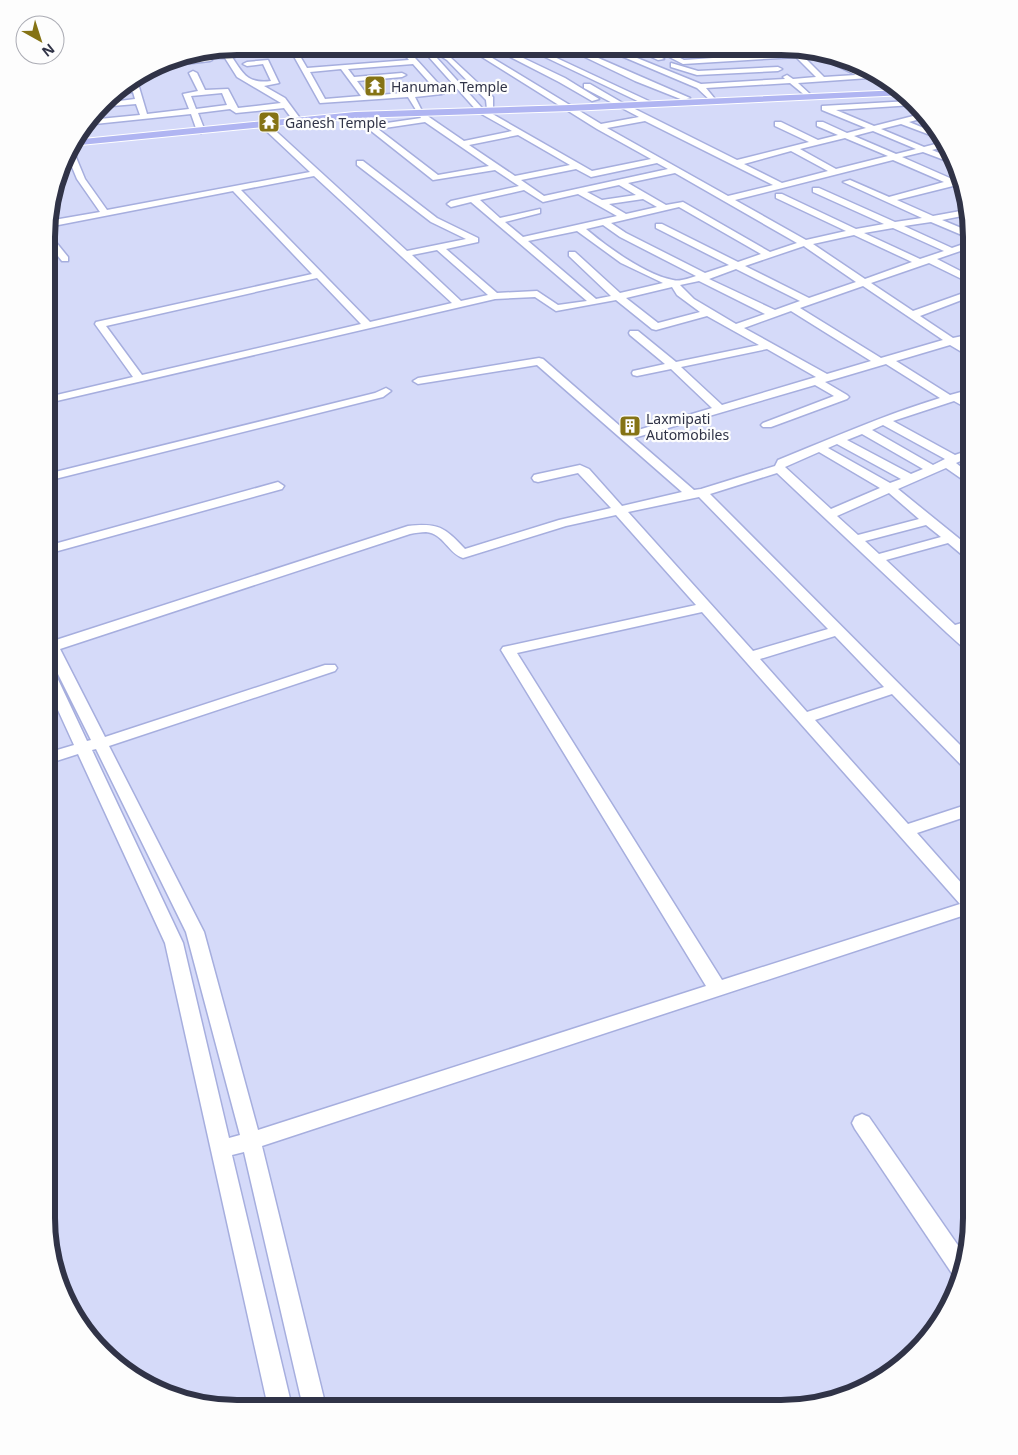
<svg xmlns="http://www.w3.org/2000/svg" width="1018" height="1455" font-family="'Noto Sans',sans-serif">
	<style>
		.lines { fill: none; stroke-linecap: round; stroke-linejoin: round }
		.minor-casing { stroke: #a6aede; stroke-width: 3 }
		.major-casing { stroke: #fff; stroke-width: 2 }
		.minor { fill: #fff; fill-rule: evenodd }
		.major { fill: #b0b5f2; fill-rule: evenodd }
		.labels { text-anchor: middle; dominant-baseline: central; stroke-width: 4.5; stroke-linejoin: round; paint-order: stroke }
		.far-poi-label { font-size: 14px; fill: #303347; stroke: #fdfdfd; text-anchor: start }
		.rim { fill: none; stroke: #303347; stroke-width: 6 }
	</style>
	<rect width="100%" height="100%" fill="#d5daf9"/>
	<g class="lines">
		<g class="minor-casing">
			<g id="minor">
				<path d="M288 46 372 47 369 49 297 51 307 68 409 60 398 47H405L446 92 442 94 415 97 421 109 429 117 464 141 512 131 478 112 420 47H427L482 108 592 171 651 159 597 129 466 47H474L601 124 639 117 584 88V84H590L621 102 737 160 809 142 775 126V122H781L818 140 838 135 817 126V122H823L847 133 866 128 822 110V106L910 101 913 105 836 110 874 126 921 114 924 118 909 122 936 133 941 139 901 124 881 129 924 147 943 142 947 146 932 150 954 159 955 164 923 152 902 157 952 179 958 178 959 183 957 185 897 200 933 216 966 210 967 215 942 220 971 232 972 239 969 238 931 222 904 226 952 248 972 241V247L937 259 972 277V284L929 263 871 283 913 311 972 290V296L920 316 953 338 972 334V340L960 342 972 350V358L950 345 896 361 950 395 972 389V396L965 398 972 403V411L954 401 893 421 955 455 972 449V456L956 463 972 476V486L946 468 898 489 972 549V560L967 559 948 543 886 560 955 625 972 620V629L962 631 972 640V652L967 651 947 633 777 473 710 494 972 757V772L967 771 892 694 815 720 908 824 972 803 971 815 917 833 971 894V913L262 1146 326 1407H303L244 1152 232 1155 292 1407H268L165 943 78 754 47 764V753L74 745 47 686V666L52 668 54 671 87 741 91 740 47 652V635L53 636 56 640 408 526C439 523 444 527 465 549L559 520 611 508 578 473 538 482 534 481 532 478 534 475 538 474 580 465 589 469 622 506 682 492 537 365 418 384 413 381 418 378 539 358 543 359 628 433 712 408 671 369 637 376 633 375 632 373 633 371 665 364 630 335 629 333 630 331H638L676 362 759 345 707 316 656 330 652 329 616 300 556 311 535 297 495 299 48 403V397L133 377 95 324 96 322 312 274 233 191 48 227V221L100 212 77 179 67 155 70 148 73 150 85 179 107 210 310 172 260 125 267 123 407 251 466 239 431 222 357 165V161H363L437 218 478 238V242L446 249 497 293 537 291 558 305 587 301 471 202 451 207 447 204 451 201 519 186 495 170 433 180 351 115 358 113 373 125 421 118 408 97 320 103 291 51 232 57C243 74 248 84 271 81L263 64 247 66 243 64 247 62 268 60 279 83 264 86 285 98 302 121 301 123H295L284 108 236 113 230 109 198 113 205 131 201 133 197 131 191 114 85 125 89 120 140 115 136 104 100 107 104 103 135 99 133 92 111 93 118 89 139 87 147 114 189 109 183 94 198 91 189 73 193 71 197 73 205 90 228 89 238 108 281 103 237 77 225 58H212L200 52 207 51 220 54ZM413 64 436 90 368 96 357 81 402 77 406 75 402 73 354 77 348 69ZM341 69 361 96 325 99 310 72ZM222 93 227 105 196 109 191 96ZM645 121 773 185 728 196 607 128ZM425 122 489 166 438 175 378 129ZM873 131 916 149 896 154 854 136ZM518 135 570 165 515 176 469 145ZM845 138 888 156 836 169 800 149ZM791 151 828 171 782 183 744 164ZM893 160 944 182 889 197 850 180 843 182 922 218 895 222 819 188H813V192L884 224 856 229 782 194H776V198L846 231 806 240 735 200ZM657 163 668 169 544 196 521 180 576 169 591 177ZM675 173 797 243 770 252 683 202 666 205 628 183ZM314 176 452 303 370 322 241 190ZM619 185 636 195 602 200 587 192ZM524 190 543 202 578 194 617 216 523 237 505 222 540 213V209L500 218 480 200ZM643 199 657 207 626 214 609 204ZM679 207 761 254 738 262 662 224H656V228L729 265 705 273 626 233 611 223ZM603 225 620 237 696 276C689 278 680 282 673 280 646 275 607 247 586 229ZM893 228 944 251 920 259 864 233ZM577 231 621 263 663 283 620 293 575 252H569V256L611 296 596 299 528 241ZM854 235 912 262 865 279 813 244ZM804 246 805 247 856 282 809 298 745 266ZM437 250 488 295 461 301 412 255ZM736 269 800 301 775 310 709 279ZM317 278 361 324 142 375 106 326ZM699 281 765 314 736 324 694 299 680 285ZM863 286 943 340 881 358 800 308ZM672 287 677 295 700 312 658 323 626 298ZM791 311 871 361 827 374 744 328ZM767 349 816 377 722 405 681 367ZM886 364 940 398C884 415 832 438 778 460L775 466 701 489 694 490 634 438 815 385 834 396 763 423 761 425 763 427H771L847 399 849 397 847 395 825 382ZM883 425 945 459 933 465 872 430ZM862 434 923 469 911 474 847 440ZM837 444 901 479 890 483 828 448ZM819 452 880 488 831 509 785 467ZM889 493 919 519 858 535 837 516ZM699 497 828 629 753 651 628 512ZM616 515 696 605 508 646 503 647 501 650 706 986 258 1130 204 932 109 746 335 671 337 668 335 665H325L105 737 60 649 410 534C415 533 421 532 426 532 443 533 449 554 463 558L566 526ZM926 525 941 537 879 554 865 541ZM702 612 960 904 722 980 517 653ZM835 636 884 687 807 712 760 659ZM96 749 186 932 240 1135 229 1138 183 943 92 750Z"/>
				<polygon points="433,47 439,47 441,51 451,58 493,97 493,109 487,109 486,100 447,60 436,53"/>
				<polygon points="491,47 500,47 565,78 599,99 592,101 559,82"/>
				<polygon points="524,47 533,47 653,103 646,105"/>
				<polygon points="564,47 573,47 690,98 683,100 635,81"/>
				<path d="M600 47H610L701 84 785 79 783 77 787 75 793 79 816 77 796 57 683 64 650 47H659L684 60 817 51 828 54 826 55 866 75 877 74 883 77 798 83 811 95 807 97 790 83 706 88 715 99 711 101 697 88ZM803 56H817L856 75 824 77Z"/>
				<polygon points="630,47 640,47 664,59 658,60"/>
				<polygon points="208,58 212,60 210,61 158,67 165,62"/>
				<polygon points="671,63 698,71 778,67 782,69 778,71 697,75 671,67"/>
				<polygon points="48,235 51,236 68,257 68,261 62,261 48,244"/>
				<polygon points="386,388 391,391 383,397 47,481 47,474 375,393"/>
				<polygon points="278,482 284,486 282,489 47,554 47,546"/>
				<polygon points="862,1114 869,1117 966,1257 961,1281 955,1278 855,1129 852,1123 855,1117"/>
			</g>
		</g>
		<g class="major-casing">
			<polygon id="major" points="901,90 905,95 570,111 355,118 70,146 73,140 355,112 570,105"/>
		</g>
		<use href="#minor" class="minor"/>
		<use href="#major" class="major"/>
	</g>
	<defs>
		<g id="temple-square" transform="scale(1.125)"><rect x="-9" y="-9" width="18" height="18" rx="4" fill="#857315" stroke="#fdfdfd"/><path d="M0-6L5-2H3V0L6.5 2.5H4V6H1.5V3h-3V6H-4V2.5H-6.5L-3 0V-2H-5Z" fill="#fff"/></g>
		<g id="building-square" transform="scale(1.125)"><rect x="-9" y="-9" width="18" height="18" rx="4" fill="#857315" stroke="#fdfdfd"/><path d="M-4-6H4V6H1V3H-1V6H-4ZM-2.5-4.3h1.7v1.8h-1.7ZM.8-4.3h1.7v1.8H.8ZM-2.5-1h1.7V.8h-1.7ZM.8-1h1.7V.8H.8Z" fill="#fff"/></g>
	</defs>
	<g fill-rule="evenodd">
		<use href="#temple-square" x="375" y="86"/>
		<use href="#temple-square" x="269" y="122"/>
		<use href="#building-square" x="630" y="426"/>
	</g>
	<g class="labels">
		<g class="far-poi-label">
			<text x="391" y="86">Hanuman Temple</text>
			<text x="285" y="122">Ganesh Temple</text>
			<text x="646" y="418">Laxmipati<tspan x="646" dy="16">Automobiles</tspan></text>
		</g>
	</g>
	<path d="M0 0H1018V1455H0ZM237 55H781A182 182 0 0 1 963 237V1218A182 182 0 0 1 781 1400H237A182 182 0 0 1 55 1218V237A182 182 0 0 1 237 55Z" fill="#fdfdfd" fill-rule="evenodd"/>
	<path class="rim" d="M237 55H781A182 182 0 0 1 963 237V1218A182 182 0 0 1 781 1400H237A182 182 0 0 1 55 1218V237A182 182 0 0 1 237 55Z"/>
	<g transform="translate(40 40) rotate(141)"><circle r="24" fill="#fdfdfd" stroke="#abacb4"/>
	<path d="M0-4L9 19L0 12L-9 19Z" fill="#857315"/>
	<text y="-8" font-size="14" font-weight="bold" text-anchor="middle" fill="#303347">N</text>
	</g>
</svg>
